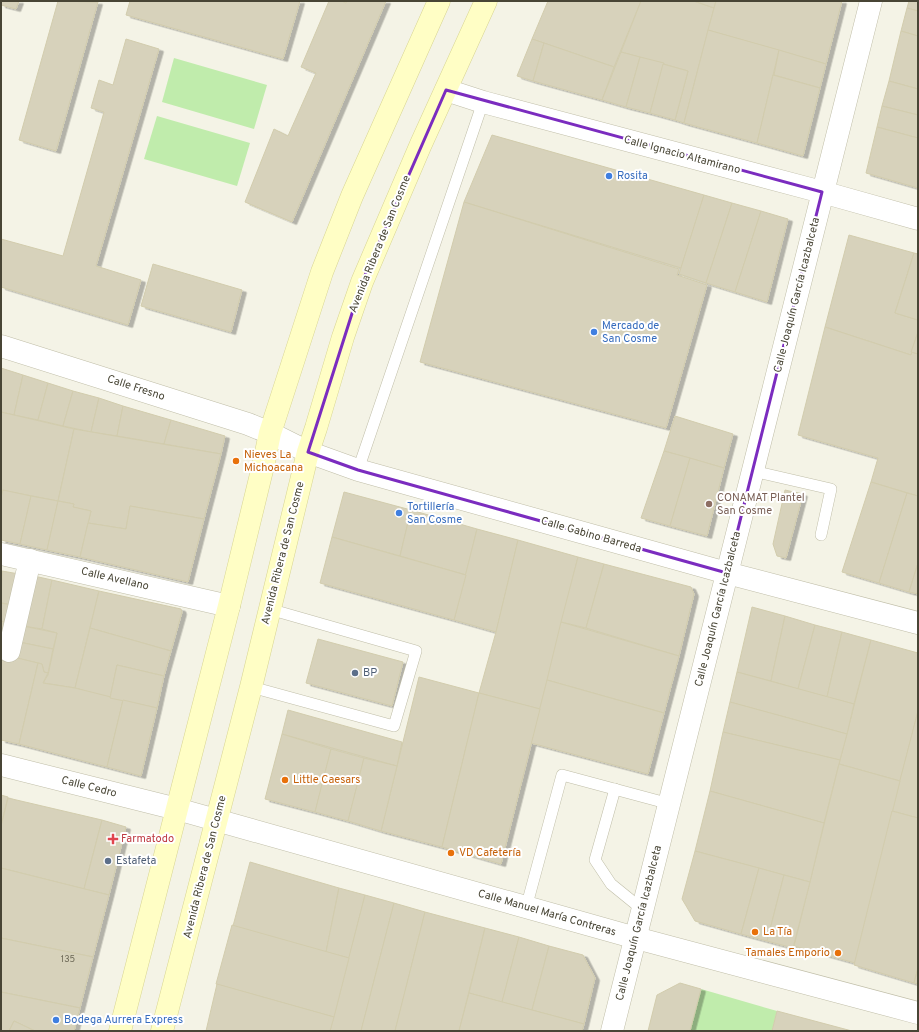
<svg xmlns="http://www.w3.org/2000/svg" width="919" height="1032" font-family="Overpass,sans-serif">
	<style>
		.green { fill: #c0ecac }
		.building { fill: #d7d2bb; stroke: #d2ccad; filter: url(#shadow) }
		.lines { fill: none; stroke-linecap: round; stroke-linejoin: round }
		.service-casing { stroke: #c0bea8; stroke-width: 12 }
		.minor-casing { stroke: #c0bea8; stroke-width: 23 }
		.secondary-casing { stroke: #d8d592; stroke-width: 23 }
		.service { stroke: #fff; stroke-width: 11 }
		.minor { stroke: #fff; stroke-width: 22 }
		.secondary { stroke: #fffec5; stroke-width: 22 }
		.marked { fill: none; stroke: #7b2cbf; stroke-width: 3; stroke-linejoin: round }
		.shop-dot { fill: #3f7fe0; stroke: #fff; stroke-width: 1.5 }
		.food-dot { fill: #e8710a; stroke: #fff; stroke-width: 1.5 }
		.education-dot { fill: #8d6e63; stroke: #fff; stroke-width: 1.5 }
		.service-dot { fill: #5c6f8a; stroke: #fff; stroke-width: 1.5 }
		.health-dot { fill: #e0444e; stroke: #fff; stroke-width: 1.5 }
		.labels { text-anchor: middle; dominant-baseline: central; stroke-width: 4; stroke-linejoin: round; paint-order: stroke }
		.number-label { font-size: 9px; fill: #6c6856 }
		.street-label { font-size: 11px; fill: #484535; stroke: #fff }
		.shop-label { font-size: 11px; fill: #366cbe; stroke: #fff; text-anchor: start }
		.food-label { font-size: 11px; fill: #c56008; stroke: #fff; text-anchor: start }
		.education-label { font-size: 11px; fill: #785e54; stroke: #fff; text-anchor: start }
		.service-label { font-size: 11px; fill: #4e5e75; stroke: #fff; text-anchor: start }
		.health-label { font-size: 11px; fill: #be3a42; stroke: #fff; text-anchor: start }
	</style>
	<defs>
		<filter id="shadow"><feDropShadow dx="4.5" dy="2.5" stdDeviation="0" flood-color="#0004"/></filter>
	</defs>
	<rect width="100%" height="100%" fill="#f4f3e6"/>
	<g class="green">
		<polygon points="174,58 267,85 254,129 162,102"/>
		<polygon points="157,116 250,143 237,186 144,159"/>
		<polygon points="701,989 777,1011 772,1031 690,1031"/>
	</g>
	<g class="building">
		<polygon points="1,1 19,1 16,9 1,5"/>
		<polygon points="58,1 98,2 56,151 19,140"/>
		<polygon points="130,1 300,1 283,59 126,15"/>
		<polygon points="329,1 342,1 346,3 347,1 386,1 292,222 245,202 274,129 288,136 316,73 301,67"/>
		<polygon points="548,1 641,1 614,67 532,39"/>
		<polygon points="641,1 694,1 714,8 684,123 675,120 688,71 621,52"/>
		<polygon points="694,1 716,1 714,8"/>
		<polygon points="716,1 842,1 826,64 708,30"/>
		<polygon points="909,1 918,1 918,11 907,8"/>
		<polygon points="907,8 918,11 918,36 901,31"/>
		<polygon points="708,30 779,50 757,143 684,123"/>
		<polygon points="901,31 918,36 918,89 889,81"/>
		<polygon points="126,39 159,49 96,266 141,280 128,325 1,287 1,239 63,256 104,112 91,108 99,80 113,85"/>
		<polygon points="532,39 544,43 533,81 517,76"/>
		<polygon points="544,43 614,67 602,100 533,81"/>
		<polygon points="779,50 826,64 820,88 774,75"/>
		<polygon points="621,52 640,57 626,107 602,100"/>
		<polygon points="640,57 664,63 650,113 626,107"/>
		<polygon points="663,64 688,71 675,120 650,113"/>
		<polygon points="773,75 820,88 803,156 757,143"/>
		<polygon points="889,81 918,89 918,115 882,106"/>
		<polygon points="882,106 918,115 918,138 877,127"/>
		<polygon points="877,127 918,138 918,188 866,173"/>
		<polygon points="492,135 704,195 681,268 464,202"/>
		<polygon points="704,195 732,203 706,283 679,274"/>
		<polygon points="464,202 679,269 677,275 707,285 666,428 420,362"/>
		<polygon points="732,203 761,211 735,292 706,283"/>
		<polygon points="761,211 788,219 767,302 735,292"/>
		<polygon points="849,235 914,253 895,313 918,320 918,332 911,355 825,327"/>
		<polygon points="914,253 918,254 918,320 895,313"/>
		<polygon points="153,264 242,290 231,332 141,306"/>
		<polygon points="825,327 911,355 912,352 918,354 918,496 871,482 878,458 798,435"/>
		<polygon points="918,332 918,354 911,352"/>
		<polygon points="1,368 23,375 14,415 1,412"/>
		<polygon points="23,375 48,383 38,420 14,415"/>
		<polygon points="48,383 73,391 63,426 38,420"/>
		<polygon points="73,391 99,398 91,432 63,426"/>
		<polygon points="99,398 123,406 117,436 91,432"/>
		<polygon points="123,406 171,420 164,444 117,436"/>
		<polygon points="1,412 74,429 58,501 1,490"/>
		<polygon points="675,416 733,434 724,468 664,451"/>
		<polygon points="171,420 225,436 221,454 164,444"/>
		<polygon points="74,429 221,454 204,519 130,506 126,529 88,523 91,511 73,507 74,504 58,501"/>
		<polygon points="664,451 690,458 670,526 641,518"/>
		<polygon points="690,458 724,468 707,536 670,526"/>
		<polygon points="871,482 907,493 879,583 842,572"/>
		<polygon points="3,490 31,496 20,544 1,540 1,497"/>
		<polygon points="785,490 803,494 786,558 777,556 773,544"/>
		<polygon points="344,492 411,510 400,556 332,537"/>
		<polygon points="907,493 918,496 918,563 909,592 879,583"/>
		<polygon points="31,496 58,501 47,550 20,544"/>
		<polygon points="58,501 74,504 73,507 91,511 80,557 47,550"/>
		<polygon points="130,506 204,519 188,582 80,557 88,523 126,529"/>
		<polygon points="411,510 477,529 466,575 400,556"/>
		<polygon points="477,529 518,540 496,632 454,620"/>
		<polygon points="332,537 466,575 454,620 320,583"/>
		<polygon points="518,540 578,557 540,709 479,693 496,632"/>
		<polygon points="578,557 604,564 586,628 561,622"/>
		<polygon points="918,563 918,594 909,592"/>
		<polygon points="604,564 691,587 694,594 679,656 586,628"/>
		<polygon points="2,571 19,574 12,605 1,603"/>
		<polygon points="34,576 52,580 42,629 23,626"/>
		<polygon points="52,580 99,591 75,688 43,683 48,675 57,633 42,629"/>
		<polygon points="99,591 181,609 182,612 171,651 90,628"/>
		<polygon points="1,603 12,605 8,623 1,621"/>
		<polygon points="752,607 785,616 771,681 737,672"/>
		<polygon points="785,616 815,625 798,689 771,681"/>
		<polygon points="1,621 8,623 1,654"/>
		<polygon points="561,622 679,656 664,713 547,680"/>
		<polygon points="815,625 842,632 827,697 798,689"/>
		<polygon points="23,626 57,633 53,649 19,642"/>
		<polygon points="90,628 171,651 164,676 117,665 110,698 75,688"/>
		<polygon points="842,632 871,640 854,704 827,697"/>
		<polygon points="318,639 403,662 392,706 306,683"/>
		<polygon points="871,640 918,653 918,711 900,781 839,764"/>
		<polygon points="19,642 53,649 48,673 44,672 42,664 16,658"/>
		<polygon points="1,654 38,663 19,744 1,740"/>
		<polygon points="38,663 42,664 44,672 48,673 43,683 75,688 123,700 107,767 19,744"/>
		<polygon points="117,665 164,676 157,708 110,698"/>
		<polygon points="737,672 854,704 847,734 730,702"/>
		<polygon points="419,677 479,693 442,847 381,831"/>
		<polygon points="547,680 664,713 648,774 531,743"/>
		<polygon points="479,693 540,709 501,864 442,847"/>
		<polygon points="123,700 157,708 141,776 107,767"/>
		<polygon points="730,702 847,734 840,760 723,732"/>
		<polygon points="288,710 402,742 397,766 282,734"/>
		<polygon points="918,711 918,818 892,811"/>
		<polygon points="723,732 840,760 824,823 710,791"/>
		<polygon points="282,734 331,749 315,812 265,799"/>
		<polygon points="331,749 364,758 348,821 315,812"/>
		<polygon points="364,758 397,766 381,831 348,821"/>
		<polygon points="839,764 900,781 855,963 794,946"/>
		<polygon points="710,791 824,823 810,882 695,851"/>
		<polygon points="1,795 8,797 1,826"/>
		<polygon points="8,798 102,820 84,889 1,868 1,826"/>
		<polygon points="892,811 918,818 918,968 914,983 854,965"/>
		<polygon points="102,820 126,827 109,895 84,889"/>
		<polygon points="695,851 759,868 741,934 695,921 682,899"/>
		<polygon points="250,862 339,888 326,952 233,926"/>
		<polygon points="1,868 109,895 93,957 1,938"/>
		<polygon points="759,868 784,875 767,941 741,934"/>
		<polygon points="784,875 810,882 793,948 767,941"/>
		<polygon points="339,888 365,895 349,958 326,952"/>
		<polygon points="365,895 394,903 361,1031 330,1031"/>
		<polygon points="394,903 425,912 395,1031 361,1031"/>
		<polygon points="425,912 485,928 459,1031 395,1031"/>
		<polygon points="232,925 349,958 334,1017 216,984"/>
		<polygon points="485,928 519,937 502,1002 469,993"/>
		<polygon points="519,937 549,946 532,1010 502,1002"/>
		<polygon points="1,938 93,957 80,1008 1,992"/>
		<polygon points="549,946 583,955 595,978 584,1024 532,1010"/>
		<polygon points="918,968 918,984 914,983"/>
		<polygon points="680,983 701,989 690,1031 648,1031 657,995"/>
		<polygon points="217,984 334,1017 330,1031 206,1031"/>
		<polygon points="1,992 80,1008 74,1031 35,1031 14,1021 9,1031 1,1031"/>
		<polygon points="469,993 584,1024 582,1031 459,1031"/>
		<polygon points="777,1011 852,1031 772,1031"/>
		<polygon points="14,1021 35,1031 9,1031"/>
	</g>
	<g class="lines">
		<g class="service-casing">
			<g id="service">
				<polyline points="358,470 483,102"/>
				<polyline points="753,471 831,489 821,535"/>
				<polyline points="251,687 394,726 416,651 269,609"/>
				<polyline points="615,789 595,860 611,884 643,910"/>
				<polyline points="526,908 562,775 670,804"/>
			</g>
		</g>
		<g class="minor-casing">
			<g id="minor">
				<polyline points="446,90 483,102 822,192 918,219"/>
				<polyline points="1,346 248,424 270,433 308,452 358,470 727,573 918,623"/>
				<polyline points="1,554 229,606"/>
				<polyline points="9,651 30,560"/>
				<polyline points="1,765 177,809 636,938 918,1013"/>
				<polyline points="612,1031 871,1"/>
			</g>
		</g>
		<g class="secondary-casing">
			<g id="secondary">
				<polyline points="120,1031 229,606 264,462 270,433 322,272 352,196 439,1"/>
				<polyline points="162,1031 251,687 308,452 316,428 343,337 362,282 421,144 486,1"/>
			</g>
		</g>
		<use href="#service" class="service"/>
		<use href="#minor" class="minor"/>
		<use href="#secondary" class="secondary"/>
	</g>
	<path class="marked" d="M446 90 822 192 727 573 358 470 308 452 362 282Z"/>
	<g class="shop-dot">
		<circle cx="609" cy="176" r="4"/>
		<circle cx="594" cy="332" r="4"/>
		<circle cx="399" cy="513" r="4"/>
		<circle cx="56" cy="1020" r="4"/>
	</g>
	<g class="food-dot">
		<circle cx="236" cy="461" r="4"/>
		<circle cx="285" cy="780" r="4"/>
		<circle cx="451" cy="853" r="4"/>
		<circle cx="755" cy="932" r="4"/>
		<circle cx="838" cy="953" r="4"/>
	</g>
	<circle class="education-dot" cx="709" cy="504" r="4"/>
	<g class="service-dot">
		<circle cx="355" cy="673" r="4"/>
		<circle cx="108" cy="861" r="4"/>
	</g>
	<path class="health-dot" d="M111 833h4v4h4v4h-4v4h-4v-4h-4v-4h4z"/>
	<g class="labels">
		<g class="number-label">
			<text x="68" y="959">135</text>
		</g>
		<g class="street-label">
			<text transform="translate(682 155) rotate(15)">Calle Ignacio Altamirano</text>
			<text transform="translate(380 244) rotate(-68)">Avenida Ribera de San Cosme</text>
			<text transform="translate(797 295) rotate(-76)">Calle Joaquín García Icazbalceta</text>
			<text transform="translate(136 388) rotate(18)">Calle Fresno</text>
			<text transform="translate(591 535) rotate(16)">Calle Gabino Barreda</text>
			<text transform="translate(283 553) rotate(-76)">Avenida Ribera de San Cosme</text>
			<text transform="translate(115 579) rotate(13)">Calle Avellano</text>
			<text transform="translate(718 609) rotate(-76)">Calle Joaquín García Icazbalceta</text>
			<text transform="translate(89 787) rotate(14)">Calle Cedro</text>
			<text transform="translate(205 867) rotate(-76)">Avenida Ribera de San Cosme</text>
			<text transform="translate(547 913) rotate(16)">Calle Manuel María Contreras</text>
			<text transform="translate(639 923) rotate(-76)">Calle Joaquín García Icazbalceta</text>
		</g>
		<g class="shop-label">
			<text x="617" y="176">Rosita</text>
			<text x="602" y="326">Mercado de<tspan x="602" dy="13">San Cosme</tspan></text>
			<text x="407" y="507">Tortillería<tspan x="407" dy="13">San Cosme</tspan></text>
			<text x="64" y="1020">Bodega Aurrera Express</text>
		</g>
		<g class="food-label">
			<text x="244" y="455">Nieves La<tspan x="244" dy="13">Michoacana</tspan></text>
			<text x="293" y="780">Little Caesars</text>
			<text x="459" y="853">VD Cafetería</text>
			<text x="763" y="932">La Tía</text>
			<text x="830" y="953" text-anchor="end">Tamales Emporio</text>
		</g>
		<g class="education-label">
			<text x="717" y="498">CONAMAT Plantel<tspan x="717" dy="13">San Cosme</tspan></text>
		</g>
		<g class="service-label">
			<text x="363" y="673">BP</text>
			<text x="116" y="861">Estafeta</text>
		</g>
		<g class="health-label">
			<text x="121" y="839">Farmatodo</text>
		</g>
	</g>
	<rect width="919" height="1032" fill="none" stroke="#484535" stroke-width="4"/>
</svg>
